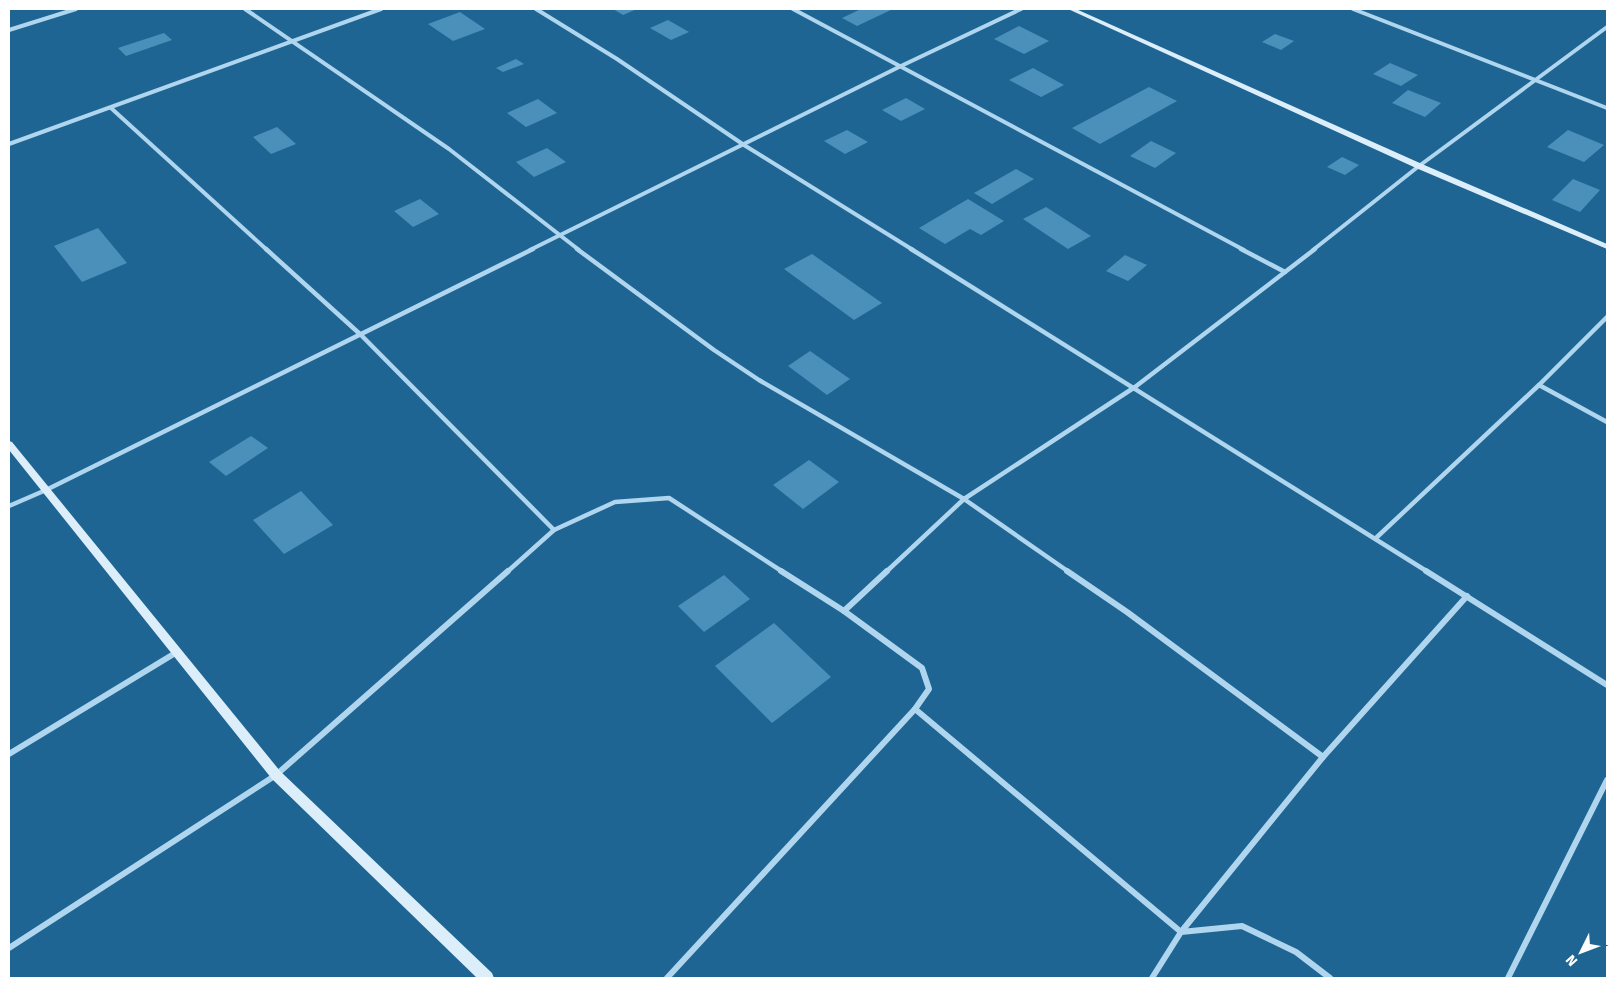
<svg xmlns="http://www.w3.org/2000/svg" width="1616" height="987" font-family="'Fira Sans',sans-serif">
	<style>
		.building { fill: #4a90bb }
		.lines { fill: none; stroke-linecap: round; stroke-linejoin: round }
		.street-far2 { stroke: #afd6ee; stroke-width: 4 }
		.street-far1 { stroke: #afd6ee; stroke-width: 4.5 }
		.street { stroke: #afd6ee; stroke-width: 6 }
		.secondary { fill: #dceefa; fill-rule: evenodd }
	</style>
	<rect width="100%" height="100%" fill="#1e6593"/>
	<g class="building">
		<polygon points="613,9 637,9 623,15"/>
		<polygon points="861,9 893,9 857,26 842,18"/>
		<polygon points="460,12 485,29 453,41 428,24"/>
		<polygon points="668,20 689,32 671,40 650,28"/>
		<polygon points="1019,26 1049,41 1024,54 994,39"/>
		<polygon points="164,33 172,40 126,56 118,48"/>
		<polygon points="1275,34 1294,41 1281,50 1262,42"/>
		<polygon points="516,59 524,64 503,72 496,68"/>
		<polygon points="1390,63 1418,75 1401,86 1373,74"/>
		<polygon points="1033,68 1064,85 1041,97 1009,80"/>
		<polygon points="1149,87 1177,101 1100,144 1072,128"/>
		<polygon points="1408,90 1441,103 1425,117 1392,103"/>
		<polygon points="906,98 925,109 901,121 882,110"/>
		<polygon points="538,99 557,113 526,127 507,113"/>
		<polygon points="277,127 296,144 271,154 253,137"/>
		<polygon points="847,130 868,142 845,154 824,141"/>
		<polygon points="1568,130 1604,145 1584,162 1547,147"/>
		<polygon points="1151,141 1176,153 1155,168 1130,156"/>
		<polygon points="547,148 566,162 534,177 516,162"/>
		<polygon points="1342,157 1359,165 1345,175 1327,167"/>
		<polygon points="1016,169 1034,179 992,204 974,193"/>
		<polygon points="1573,179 1600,190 1580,212 1552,200"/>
		<polygon points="420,199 439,214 413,227 394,211"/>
		<polygon points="968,199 1004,221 981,235 970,229 945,244 919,228"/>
		<polygon points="1046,207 1091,236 1068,249 1023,219"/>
		<polygon points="98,228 127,263 82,282 54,246"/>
		<polygon points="812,254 882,303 854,320 784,269"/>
		<polygon points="1125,255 1147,265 1128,281 1106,271"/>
		<polygon points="810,351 850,379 827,395 788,366"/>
		<polygon points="251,436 268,448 226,476 209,462"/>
		<polygon points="809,460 839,482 803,509 773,485"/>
		<polygon points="301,491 333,525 284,554 253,520"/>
		<polygon points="724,575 750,599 704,632 678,606"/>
		<polygon points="774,623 831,677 772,723 715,666"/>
	</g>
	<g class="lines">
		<g class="street-far2">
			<polyline points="245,9 449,149 579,250"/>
			<polyline points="536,9 617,59 744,145 913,250"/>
			<polyline points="793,9 1244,250"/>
			<polyline points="1353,9 1607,108"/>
			<polyline points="9,30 76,9"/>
			<polyline points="111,108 267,250"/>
			<polyline points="9,144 381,9"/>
			<polyline points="530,250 901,66 1021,9"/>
			<polyline points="1313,250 1419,166 1607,27"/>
		</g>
		<g class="street-far1">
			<polyline points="266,249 361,335 554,530"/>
			<polyline points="577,249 714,350 759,380 964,499 1069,572"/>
			<polyline points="911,249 1428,572"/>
			<polyline points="1241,249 1285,272"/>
			<polyline points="1539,385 1607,422"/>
			<polyline points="9,506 46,490 533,249"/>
			<polyline points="1376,538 1539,385 1607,317"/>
			<polyline points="507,572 554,530 615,502 669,498 783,572"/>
			<polyline points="886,572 964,499 1135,387 1315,249"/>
		</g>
		<g class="street">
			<polyline points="781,571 844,611 887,571"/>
			<polyline points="1067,571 1127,612 1323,757 1181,932 1152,978"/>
			<polyline points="1426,571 1607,685"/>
			<polyline points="844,611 922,668 929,689 915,709"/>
			<polyline points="9,754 177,652"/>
			<polyline points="1323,757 1467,596"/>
			<polyline points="9,948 276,775 508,571"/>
			<polyline points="667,978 915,709 1181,932 1242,926 1296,952 1330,978"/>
			<polyline points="1508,978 1607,780"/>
		</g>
		<g class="secondary">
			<polygon points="1068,9 1076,9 1422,164 1607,244 1607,249 1416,168"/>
			<polygon points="9,441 12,442 280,771 492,973 494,978 477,978 272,779 9,450"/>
		</g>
	</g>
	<rect width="1616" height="987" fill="none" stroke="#ffffff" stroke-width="20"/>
	<g transform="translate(1581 952) rotate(228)" stroke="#1e6593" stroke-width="4" paint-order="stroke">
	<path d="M0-4L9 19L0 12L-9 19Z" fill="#ffffff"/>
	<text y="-8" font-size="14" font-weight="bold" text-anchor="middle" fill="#ffffff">N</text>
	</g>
</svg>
